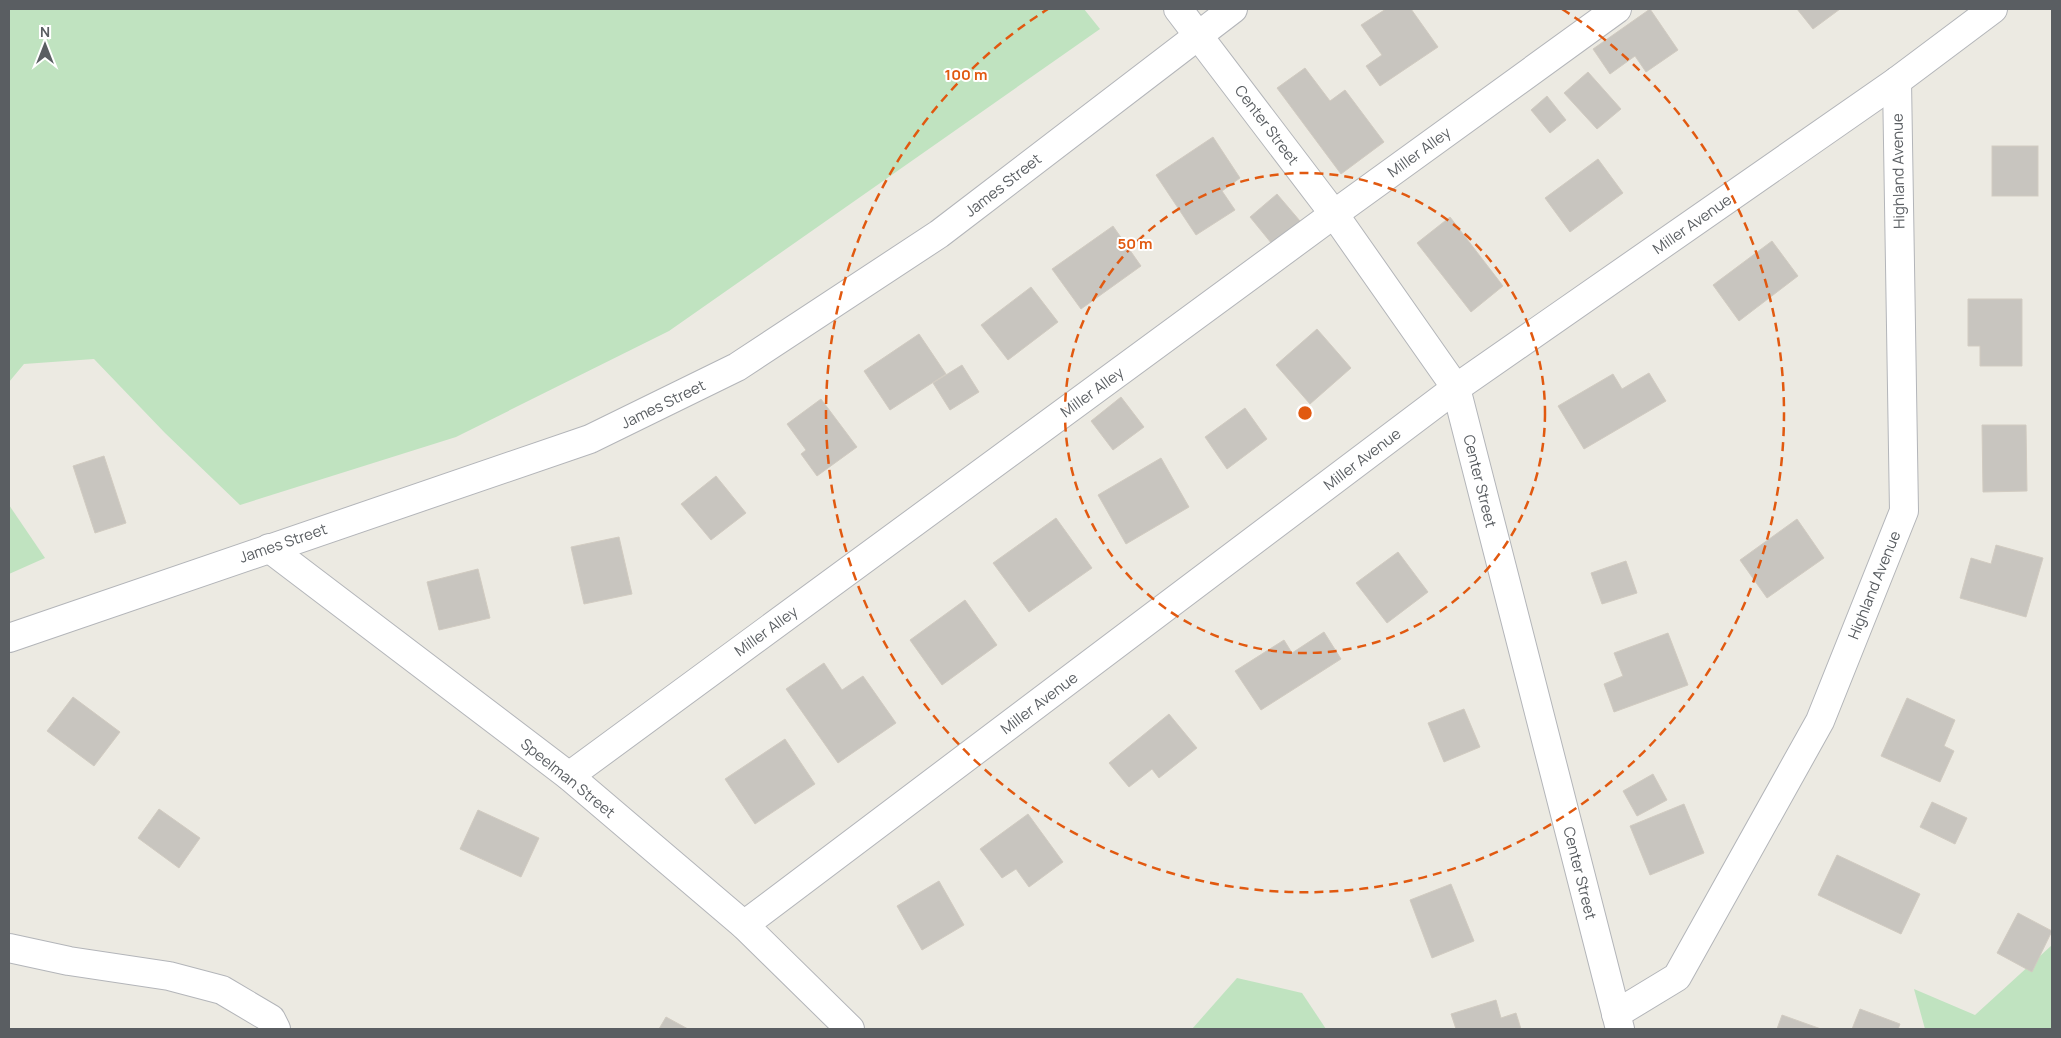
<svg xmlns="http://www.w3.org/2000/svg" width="2061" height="1038" font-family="Manrope,sans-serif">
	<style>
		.green { fill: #c0e3c0 }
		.building { fill: #c8c5bf; stroke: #d1cbc1 }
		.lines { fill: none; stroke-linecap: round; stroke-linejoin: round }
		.minor-casing { stroke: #b3b5b9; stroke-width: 30 }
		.minor { stroke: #fff; stroke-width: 28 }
		.ring { fill: none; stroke: #e15910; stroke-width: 2.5; stroke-dasharray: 9 6 }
		.labels { text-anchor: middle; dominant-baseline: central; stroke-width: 4; stroke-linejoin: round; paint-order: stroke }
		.street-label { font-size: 15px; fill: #5a5e62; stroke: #fff }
		.centre { fill: #e15910; stroke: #fff; stroke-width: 2.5 }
		.ring-label { font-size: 15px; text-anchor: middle; font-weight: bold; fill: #e15910; stroke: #fff; stroke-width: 4; stroke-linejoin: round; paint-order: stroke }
	</style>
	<rect width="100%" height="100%" fill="#eceae2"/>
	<g class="green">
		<polygon points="9,9 1084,9 1100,29 669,331 456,437 240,505 165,433 94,359 24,364 9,382"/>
		<polygon points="9,505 45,558 9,574"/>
		<polygon points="2052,945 2052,1029 1925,1029 1914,989 1975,1015"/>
		<polygon points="1237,978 1302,993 1326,1029 1192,1029"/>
	</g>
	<g class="building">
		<polygon points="1386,9 1411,9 1438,47 1380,86 1366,66 1382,55 1361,25"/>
		<polygon points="1650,9 1678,50 1646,72 1635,56 1610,74 1593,49"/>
		<polygon points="1797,9 1840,9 1813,29"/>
		<polygon points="1305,68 1330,101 1345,90 1384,142 1341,174 1277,88"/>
		<polygon points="1588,72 1621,109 1597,129 1564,93"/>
		<polygon points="1547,96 1566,120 1550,133 1531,110"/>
		<polygon points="1213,137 1240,178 1222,191 1235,210 1196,235 1156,175"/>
		<rect x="1992" y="146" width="46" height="50"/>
		<polygon points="1598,159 1623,193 1570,232 1545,198"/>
		<polygon points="1277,194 1300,221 1272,244 1250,217"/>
		<polygon points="1450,217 1503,286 1471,312 1417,243"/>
		<polygon points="1113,226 1141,266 1081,309 1052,269"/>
		<polygon points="1772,241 1798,276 1739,321 1713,285"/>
		<polygon points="1031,287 1058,322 1008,360 981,325"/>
		<polygon points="1968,299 2022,299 2022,366 1980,366 1980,346 1968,346"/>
		<polygon points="1317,329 1351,368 1310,404 1276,365"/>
		<polygon points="919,334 946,374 890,410 864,371"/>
		<polygon points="962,365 979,392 950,410 933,383"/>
		<polygon points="1649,373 1666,401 1584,449 1558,406 1613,374 1622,389"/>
		<polygon points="1121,397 1144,427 1113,450 1091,421"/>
		<polygon points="821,399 857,447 817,476 801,454 806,450 787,424"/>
		<polygon points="1245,408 1267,439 1227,469 1205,437"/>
		<polygon points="1982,425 2026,425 2027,491 1983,492"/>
		<polygon points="104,456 126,523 95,533 73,466"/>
		<polygon points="1161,458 1189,507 1126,544 1098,495"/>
		<polygon points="716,476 746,513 711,540 681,504"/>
		<polygon points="1056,518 1092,568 1029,612 993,563"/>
		<polygon points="1797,519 1824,558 1767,598 1740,560"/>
		<polygon points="619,537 632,594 584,604 571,547"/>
		<polygon points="1996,545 2043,558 2026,617 1960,598 1971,558 1991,564"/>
		<polygon points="1398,552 1428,592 1387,623 1356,583"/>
		<polygon points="1626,561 1637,593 1602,604 1591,573"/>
		<polygon points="478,569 490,618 439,630 427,582"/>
		<polygon points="965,600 997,645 942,685 910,640"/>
		<polygon points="1324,632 1341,659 1261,710 1235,671 1284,640 1292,653"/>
		<polygon points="1668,633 1688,685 1614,712 1604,684 1623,676 1614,653"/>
		<polygon points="824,663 842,690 863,676 896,723 838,763 786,689"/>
		<polygon points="73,697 120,732 94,766 47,731"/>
		<polygon points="1907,698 1955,720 1944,746 1954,751 1940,782 1881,756"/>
		<polygon points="1464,709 1480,747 1444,762 1428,723"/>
		<polygon points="1169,714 1197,748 1159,778 1152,769 1129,787 1109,763"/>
		<polygon points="785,739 815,784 755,824 725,779"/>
		<polygon points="1653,774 1667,800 1637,816 1623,791"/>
		<polygon points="1932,802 1967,818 1955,844 1920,827"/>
		<polygon points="1684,804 1704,853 1650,875 1630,826"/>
		<polygon points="159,809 200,838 179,868 138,838"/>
		<polygon points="478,810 539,838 521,877 460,849"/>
		<polygon points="1028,814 1063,862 1029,887 1016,869 1002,878 980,849"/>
		<polygon points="1837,855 1920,894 1901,934 1818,895"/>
		<polygon points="939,881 964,925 922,950 897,906"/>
		<polygon points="1451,884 1474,941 1432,958 1410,900"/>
		<polygon points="2018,913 2052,931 2032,972 1997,953"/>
		<polygon points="1496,1000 1501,1018 1516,1013 1521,1029 1456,1029 1451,1014"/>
		<polygon points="1860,1009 1900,1024 1898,1029 1852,1029"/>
		<polygon points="1782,1015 1821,1029 1777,1029"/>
		<polygon points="666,1017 688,1029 659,1029"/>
	</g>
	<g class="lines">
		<g class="minor-casing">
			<g id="minor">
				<polyline points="1178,9 1334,214 1456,388 1620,1029"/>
				<polyline points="269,548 569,776 744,925 850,1029"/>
				<polyline points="9,638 590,439 737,367 939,234 1233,9"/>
				<polyline points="569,776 1334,214 1617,9"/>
				<polyline points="744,925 1456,388 1897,81 1993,9"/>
				<polyline points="9,948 69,961 169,976 222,990 271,1019 276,1029"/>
				<polyline points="1616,1014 1677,977 1820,721 1904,511 1897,81"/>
			</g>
		</g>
		<use href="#minor" class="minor"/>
	</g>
	<g class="ring">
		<circle cx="1305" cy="413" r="240"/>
		<path d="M1562 9A479 479 0 1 1 1048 9"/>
	</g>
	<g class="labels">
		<g class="street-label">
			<text transform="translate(1267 125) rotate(53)">Center Street</text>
			<text transform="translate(1419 152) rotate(-36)">Miller Alley</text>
			<text transform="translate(1898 171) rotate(-91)">Highland Avenue</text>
			<text transform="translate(1003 185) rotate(-38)">James Street</text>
			<text transform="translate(1692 224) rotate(-35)">Miller Avenue</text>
			<text transform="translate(1092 392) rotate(-36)">Miller Alley</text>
			<text transform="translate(663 404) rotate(-26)">James Street</text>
			<text transform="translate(1362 459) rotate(-37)">Miller Avenue</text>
			<text transform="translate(1480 481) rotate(76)">Center Street</text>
			<text transform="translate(283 543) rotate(-19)">James Street</text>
			<text transform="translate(1874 585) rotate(-68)">Highland Avenue</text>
			<text transform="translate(766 631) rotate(-36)">Miller Alley</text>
			<text transform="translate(1039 703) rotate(-37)">Miller Avenue</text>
			<text transform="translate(568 778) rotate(39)">Speelman Street</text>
			<text transform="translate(1580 873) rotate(76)">Center Street</text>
		</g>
	</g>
	<circle cx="1305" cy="413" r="8" class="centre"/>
	<g class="ring-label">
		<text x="966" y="80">100 m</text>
		<text x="1135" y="249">50 m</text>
	</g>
	<rect width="2061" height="1038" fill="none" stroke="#5a5e62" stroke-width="20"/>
	<g transform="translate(45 45)" stroke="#ffffff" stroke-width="4" paint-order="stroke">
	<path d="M0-4L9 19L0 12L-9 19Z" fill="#5a5e62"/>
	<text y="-8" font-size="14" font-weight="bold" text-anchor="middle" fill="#5a5e62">N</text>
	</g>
</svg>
